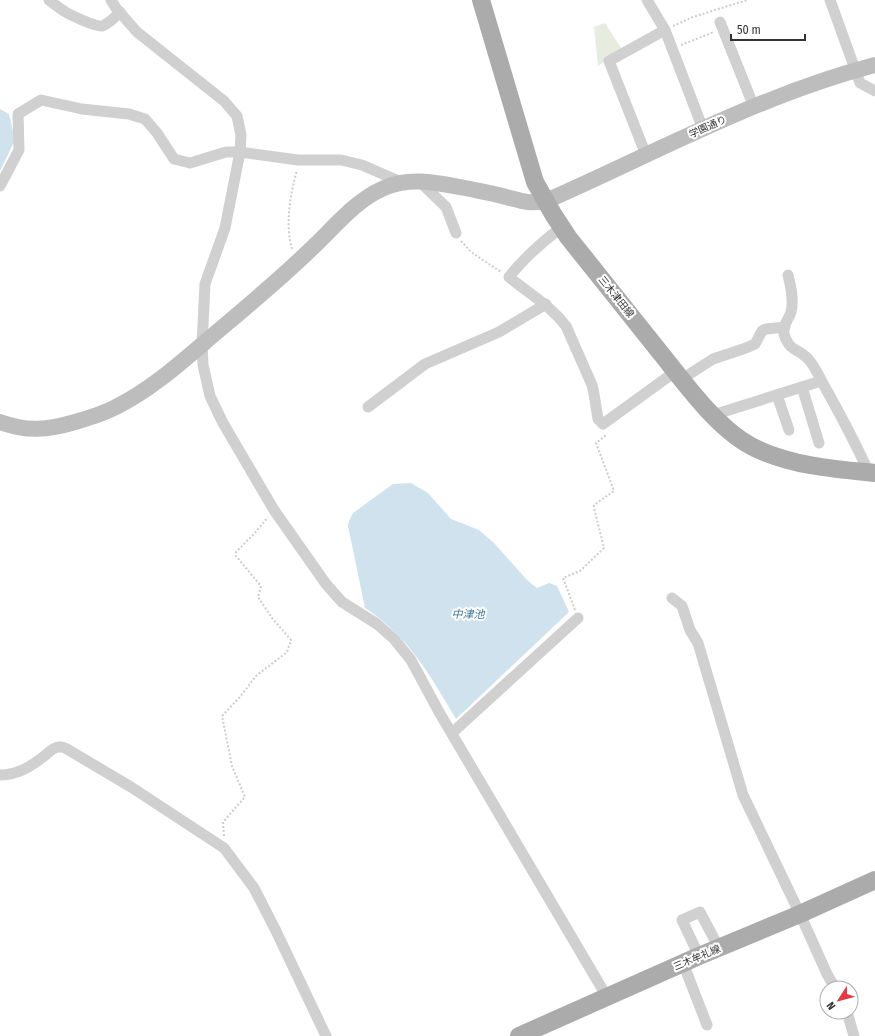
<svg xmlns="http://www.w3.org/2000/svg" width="875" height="1036" font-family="'Fira Sans Condensed','Noto Sans JP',sans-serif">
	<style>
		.green { fill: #e6ecdf }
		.water { fill: #cfe2ee }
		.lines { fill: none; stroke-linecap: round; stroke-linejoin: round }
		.path { stroke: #cdcdcd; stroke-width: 2; stroke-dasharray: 2 2; stroke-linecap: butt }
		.street { stroke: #d0d0d0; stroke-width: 11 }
		.secondary { stroke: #bdbdbd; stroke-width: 16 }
		.primary { stroke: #ababab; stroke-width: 18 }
		.labels { text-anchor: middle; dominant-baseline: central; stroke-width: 4; stroke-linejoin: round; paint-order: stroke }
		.street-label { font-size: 10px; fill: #333; stroke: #fff }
		.water-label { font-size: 11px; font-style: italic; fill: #3f7597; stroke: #fff }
	</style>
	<rect width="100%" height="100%" fill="#fff"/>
	<polygon class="green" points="605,23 623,51 598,66 594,27"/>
	<g class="water">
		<polygon points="0,109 9,114 15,140 0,171"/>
		<path d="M411 483 428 493 451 519 479 530 494 543 528 581 537 588 549 583 557 586 569 612 456 719C430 675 409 637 365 608L348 526 349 521 353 513 393 484Z"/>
	</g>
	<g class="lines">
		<g class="path">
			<polyline points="673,26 693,17 747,0"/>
			<polyline points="681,45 714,32"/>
			<polyline points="461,241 471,252 501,272"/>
			<path d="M292 249C285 224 290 195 297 170"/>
			<polyline points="575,610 563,578 580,571 604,548 594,508 594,505 614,491 596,443 605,436 605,433"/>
			<polyline points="224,836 223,822 245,797 232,766 222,716 240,697 256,676 287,652 291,640 272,618 258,597 261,586 236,556 236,552 254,534 268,517"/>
		</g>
		<g class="street">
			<path d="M49 0C54 4 59 8 64 11 70 15 98 28 102 26 109 24 115 17 120 12"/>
			<polyline points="111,0 116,8 137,32 224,101 237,116 241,135 240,152 225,228 205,284 202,345 203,365 210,396 223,423 274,510 326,584 342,602 377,624 394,639 411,660 439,712 607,997"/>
			<polyline points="647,0 665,30 703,129"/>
			<polyline points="830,0 860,83 875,91"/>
			<polyline points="720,22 754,107"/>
			<polyline points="646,155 609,61 665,30"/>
			<polyline points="419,181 446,207 456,233"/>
			<polyline points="0,186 19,150 18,114 41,100 82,109 129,114 145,119 157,133 174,159 190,163 226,152 240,152 298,160 341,160 362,165 401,182"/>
			<path d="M562 227C542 242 524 258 509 277 529 294 550 305 566 326L592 385 594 394 598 419 603 424 676 371"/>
			<path d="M788 275C791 287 794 300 791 312 789 319 782 326 784 334 789 352 800 349 809 360 816 368 820 379 826 389 841 416 856 444 869 473"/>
			<polyline points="682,379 713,359 746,348 755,344 762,331 766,329 785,327"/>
			<polyline points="802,387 819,443"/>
			<polyline points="777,395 789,430"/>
			<polyline points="368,407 425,364 499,332 546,304"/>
			<polyline points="713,415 821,381"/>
			<polyline points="672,598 682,606 690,630 698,643 743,795 800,914 827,974 835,988"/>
			<polyline points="452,733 578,618"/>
			<path d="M0 775C17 775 30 767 43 757 47 754 53 747 59 747 61 746 65 748 67 749L131 787 224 848 254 888 276 931 326 1036"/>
			<polyline points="699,956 682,920 700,912 719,948"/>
			<polyline points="683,963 707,1025"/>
			<polyline points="847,1012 854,1036"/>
		</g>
		<path class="secondary" d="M0 422C27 432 48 430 75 422 89 418 103 414 116 407 154 388 186 358 218 331 249 305 280 279 309 251 333 229 354 201 384 188 411 176 438 183 465 188 479 191 492 193 506 197 522 201 529 204 546 201 655 153 760 95 875 65"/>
		<g class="primary">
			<path d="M481 0 535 182 553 214 568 237C598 275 629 313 659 351 685 383 719 432 757 449 794 466 834 469 875 473"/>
			<polyline points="519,1036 699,956 800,914 875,880"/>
		</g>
	</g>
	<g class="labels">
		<g class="street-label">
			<text transform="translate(708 127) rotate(-24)">学園通り</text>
			<text transform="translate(616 297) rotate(51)">三木津田線</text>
			<text transform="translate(697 958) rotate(-23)">三木牟礼線</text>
		</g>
		<g class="water-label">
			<text x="468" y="614">中津池</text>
		</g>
	</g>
	<g transform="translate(839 1000) rotate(234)"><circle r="19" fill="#ffffff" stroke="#adadad"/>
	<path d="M0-3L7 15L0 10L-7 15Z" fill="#e63946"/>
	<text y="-6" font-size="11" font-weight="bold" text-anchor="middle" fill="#333333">N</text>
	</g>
	<path d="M731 34v6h74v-6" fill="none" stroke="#333333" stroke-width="2"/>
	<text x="737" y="34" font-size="12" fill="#333333" stroke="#ffffff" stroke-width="3" paint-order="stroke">50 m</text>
</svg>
